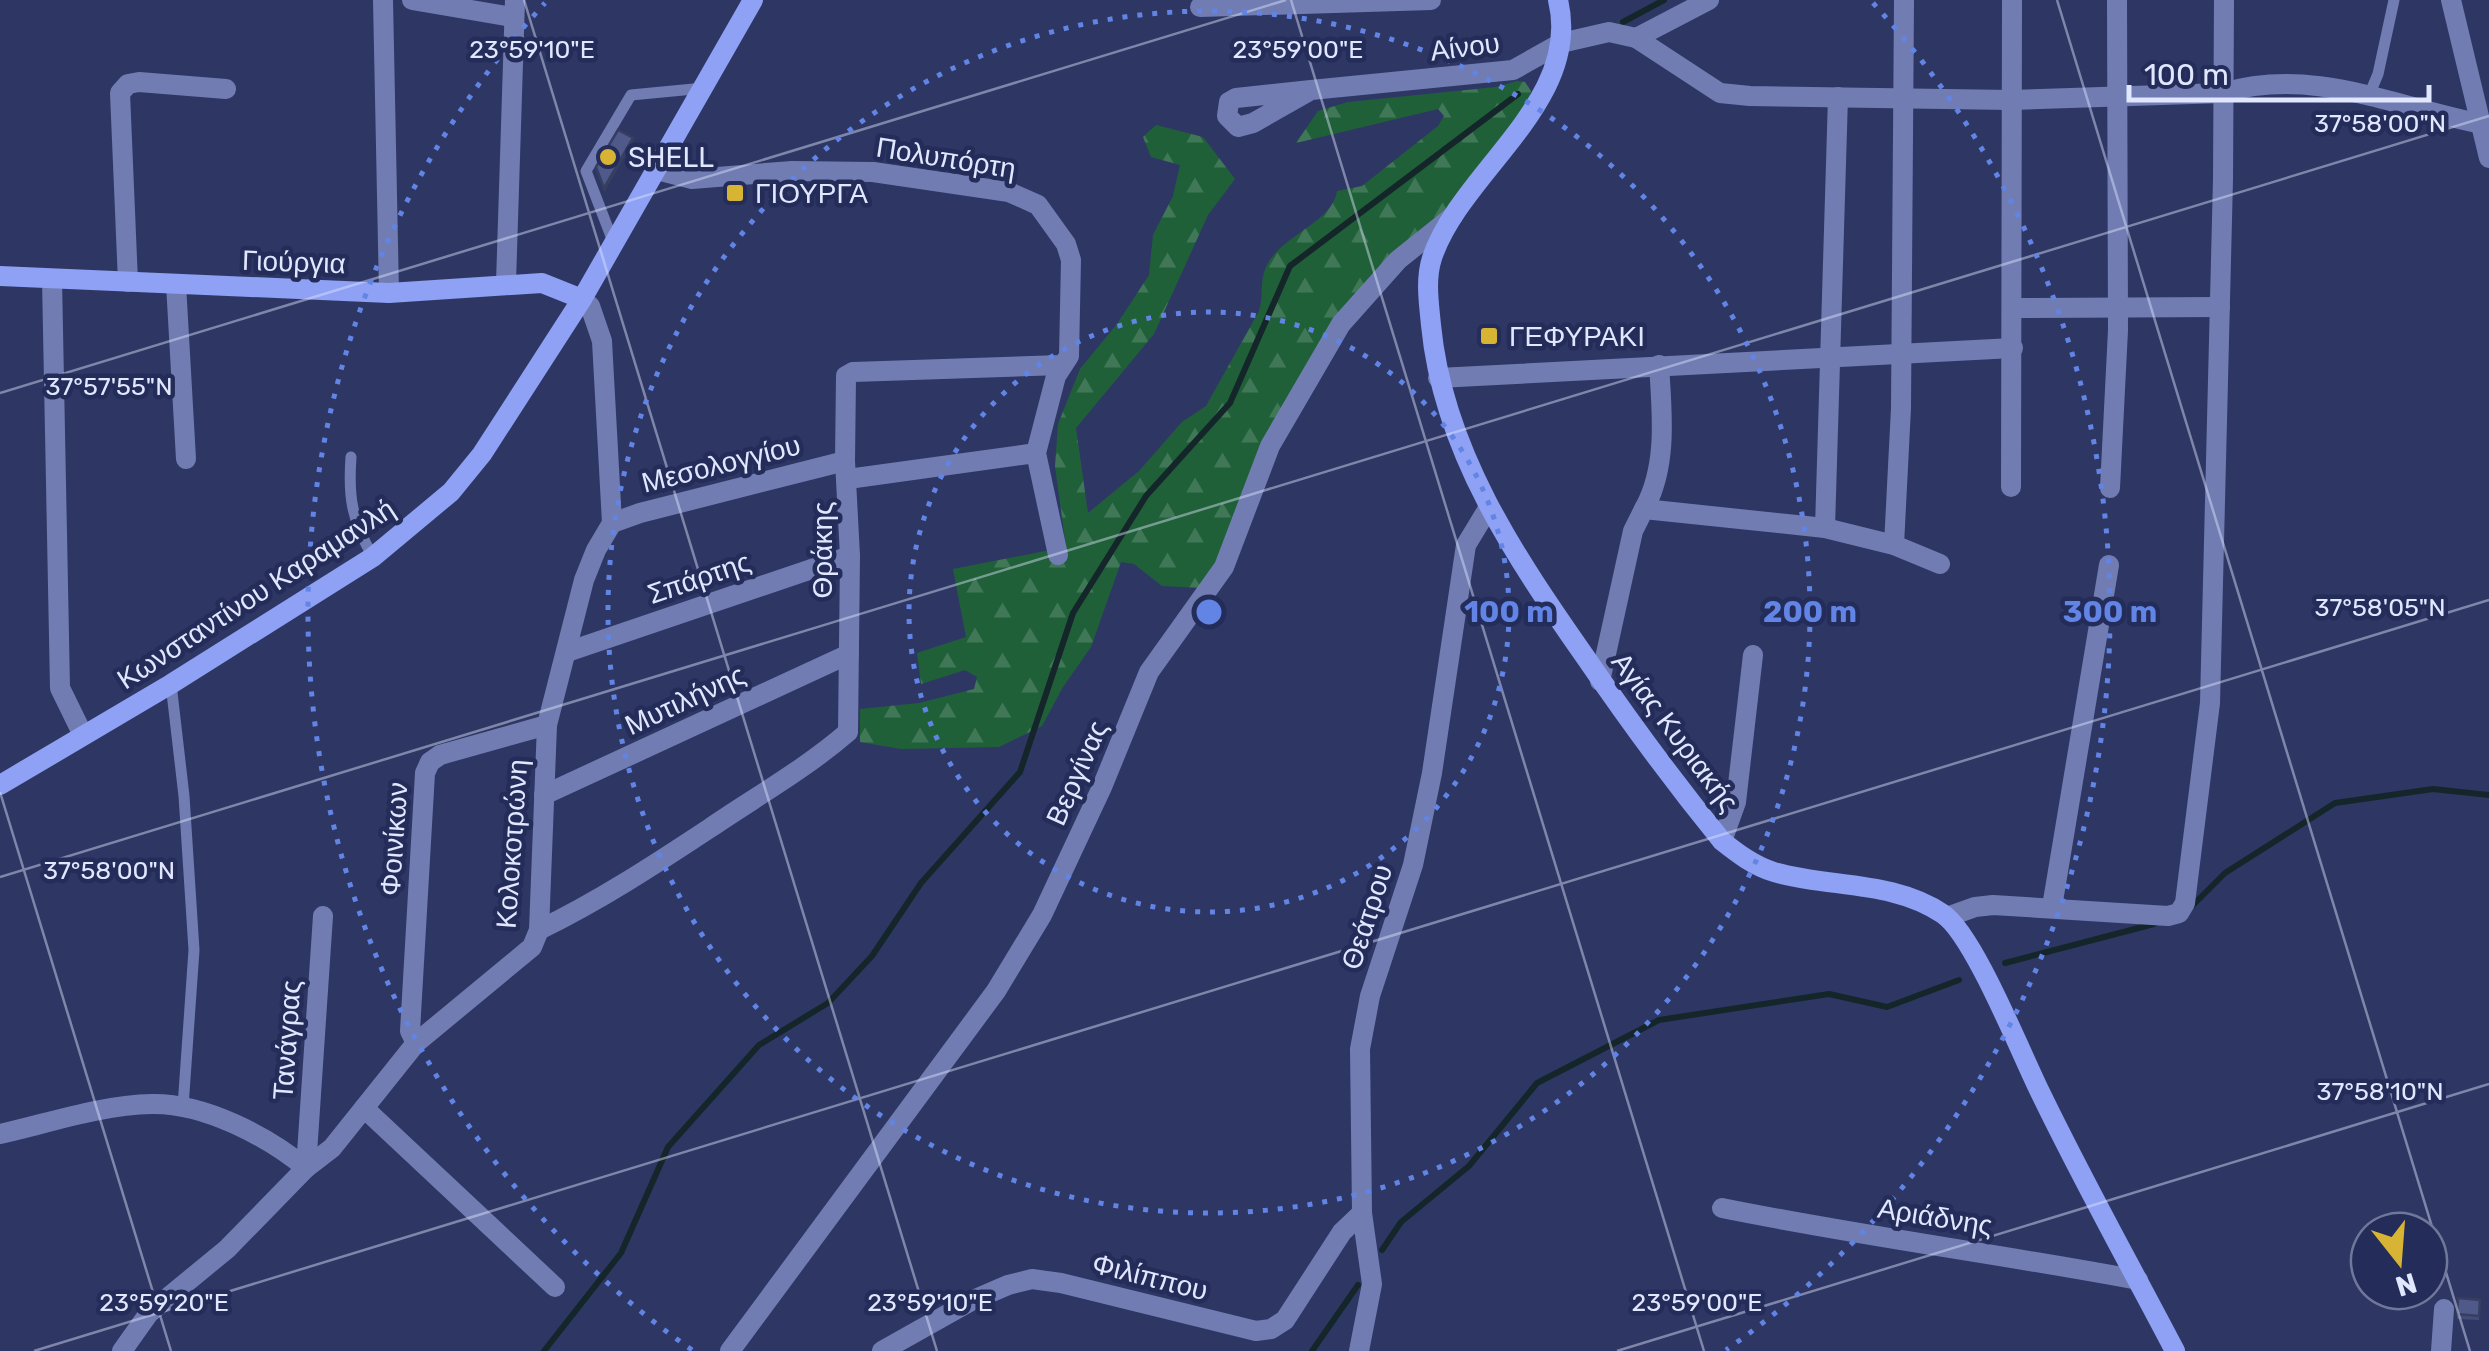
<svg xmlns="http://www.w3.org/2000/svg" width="2489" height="1351" font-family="Rubik,sans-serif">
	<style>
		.forest { fill: url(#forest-firs) }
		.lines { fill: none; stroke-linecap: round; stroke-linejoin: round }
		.stream { stroke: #15262a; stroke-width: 6 }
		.lane { stroke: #717db2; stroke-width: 11 }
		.street { stroke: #717db2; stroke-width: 20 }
		.secondary { stroke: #8ea1f5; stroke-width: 20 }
		.wall { fill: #444d78 }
		.shaded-wall { fill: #373f61 }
		.building { fill: #4f5a8b; stroke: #373f61; stroke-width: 2.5 }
		.ticks { fill: none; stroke: #e0e7fe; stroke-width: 2.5; stroke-opacity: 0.45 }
		.ring { fill: none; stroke: #6184e5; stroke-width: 5; stroke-dasharray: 5 10 }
		.poi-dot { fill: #d7b434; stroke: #242c59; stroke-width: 4 }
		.labels { text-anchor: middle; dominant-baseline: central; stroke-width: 9; stroke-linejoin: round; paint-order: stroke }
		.street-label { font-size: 28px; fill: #e0e7fe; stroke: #242c59 }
		.poi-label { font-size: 28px; fill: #e0e7fe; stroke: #242c59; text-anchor: start }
		.ticks-label { font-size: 25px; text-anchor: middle; fill: #e0e7fe; stroke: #242c59; stroke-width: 9; stroke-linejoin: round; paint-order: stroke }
		.centre { fill: #6184e5; stroke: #242c59; stroke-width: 5 }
		.ring-label { font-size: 30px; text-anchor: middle; font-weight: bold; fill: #6184e5; stroke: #242c59; stroke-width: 9; stroke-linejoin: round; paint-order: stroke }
	</style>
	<defs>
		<pattern id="forest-firs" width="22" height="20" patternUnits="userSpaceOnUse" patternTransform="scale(2.5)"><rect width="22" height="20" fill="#1f6039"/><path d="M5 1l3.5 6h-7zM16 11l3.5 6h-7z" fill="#3f7757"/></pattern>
	</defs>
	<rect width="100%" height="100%" fill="#2e3764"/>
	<path class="forest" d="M1517 81 1525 82 1531 91 1528 106 1454 211 1337 323 1221 566 1203 588 1162 586 1134 564 1121 562 1091 647 1063 687 1042 726 999 747 901 749 860 742V709L919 703 974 689 977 677 965 670 921 684 917 653 966 637 953 569 1066 547 1055 466 1058 424 1080 369 1117 324 1149 275 1153 235 1173 196 1180 165 1151 157 1143 137 1156 125 1203 137 1235 179 1208 215 1154 334 1076 428 1088 513 1139 471 1182 422 1206 406 1259 311C1264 295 1259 280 1267 265 1282 235 1333 222 1337 191L1362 186 1438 126 1444 116 1438 109 1296 143 1318 111 1348 102 1496 87Z"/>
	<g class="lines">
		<g class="stream">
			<polyline points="1623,22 1664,0"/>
			<polyline points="2191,907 2225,873 2335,803 2433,789 2489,795"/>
			<polyline points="2005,963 2154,924"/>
			<polyline points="1382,1250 1401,1222 1469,1166 1537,1083 1659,1020 1829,994 1887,1007 1959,980"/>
			<polyline points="544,1351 621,1253 668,1147 759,1045 828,1003 872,956 921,883 1020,772 1073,613 1146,496 1230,403 1290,266 1518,94"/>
			<polyline points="1312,1351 1358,1285"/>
		</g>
		<g class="lane">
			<polyline points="2370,93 2378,74 2394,0"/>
			<polyline points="614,244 586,171 631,95 704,88"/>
			<path d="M351 457C348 498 352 520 373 557"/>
			<polyline points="171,684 184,796 194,950 183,1107"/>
		</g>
		<g class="street">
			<polyline points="383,0 389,293"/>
			<polyline points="412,0 512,17"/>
			<polyline points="2451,0 2489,158"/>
			<polyline points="1200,7 1431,0"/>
			<polyline points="1636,38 1709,0"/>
			<path d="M1311 90 1236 98 1229 102 1227 116 1238 127 1253 123 1311 90 1513 70 1561 43 1609 32 1636 38 1720 93 1750 96 2011 100 2223 93C2313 66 2395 107 2482 124"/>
			<polyline points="657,170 692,179 792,171 873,172 1009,192 1038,205 1066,244 1071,260 1069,356 1056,376 1036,453 1058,555"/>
			<polyline points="52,279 60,688 83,735"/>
			<polyline points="128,282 120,93 128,84 139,82 226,89"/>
			<polyline points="506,283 515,0"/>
			<polyline points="176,284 186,459"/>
			<polyline points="2013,308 2220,307"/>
			<polyline points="1438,378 2013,348"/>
			<polyline points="848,479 1036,453"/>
			<polyline points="2011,487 2012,0"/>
			<polyline points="2110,488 2118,330 2117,0"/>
			<path d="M1644 509C1668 466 1662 412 1659 365"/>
			<polyline points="612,523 640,513 845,461"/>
			<polyline points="1825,528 1838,97"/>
			<polyline points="1894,545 1901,408 1904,0"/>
			<polyline points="567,652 850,556"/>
			<polyline points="1600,681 1633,531 1644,509 1825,528 1894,545 1940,564"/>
			<polyline points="544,795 849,654"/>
			<polyline points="1722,841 1736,802 1753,655"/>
			<polyline points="2052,907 2109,565"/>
			<polyline points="1947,917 1975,907 1993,905 2168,916 2179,913 2185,903 2210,703 2223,179 2224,0"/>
			<path d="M539 930C599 901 654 865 710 828 757 796 805 769 848 732L850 556 845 461 846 376 853 372 1062 365"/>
			<polyline points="416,1043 410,1031 425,773 430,762 440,755 547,725"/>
			<polyline points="364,1108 555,1287"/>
			<path d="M0 1134C49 1123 101 1105 152 1104 204 1103 267 1136 306 1168L332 1148 416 1043 532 947 539 930 547 725 584 580 596 550 612 523 602 341 590 306 582 299"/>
			<path d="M1722 1208C1860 1236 2000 1254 2138 1280"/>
			<polyline points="122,1351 149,1313 227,1249 306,1168 323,916"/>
			<polyline points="730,1351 996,991 1042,915 1102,787 1149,672 1224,567 1270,446 1341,324 1398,260 1453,216"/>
			<polyline points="882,1351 971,1301 1008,1285 1032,1279 1061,1283 1256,1331 1271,1329 1285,1320 1342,1232 1362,1213"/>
			<polyline points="1359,1351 1372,1284 1362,1213 1360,1049 1370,996 1413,865 1432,773 1466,545 1489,507"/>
			<polyline points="2441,1351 2444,1309"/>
		</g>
		<g class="secondary">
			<path d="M1558 0C1583 102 1461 171 1432 258 1425 280 1429 303 1431 325 1443 451 1516 558 1586 658 1629 721 1674 782 1722 841 1737 853 1754 866 1774 872 1829 888 1893 880 1943 914 1974 935 2021 1054 2041 1094 2083 1181 2130 1265 2175 1351"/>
			<polyline points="0,276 389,293 542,283 582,299"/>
			<polyline points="0,785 171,684 373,557 451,492 482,454 582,299 753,0"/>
		</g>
	</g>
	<polygon class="wall" points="2480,1300 2479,1320 2457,1319 2457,1314"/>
	<polygon class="shaded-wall" points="633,138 633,142 604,193 604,188"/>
	<g class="building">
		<polygon points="618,130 633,138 604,188 596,167"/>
		<polygon points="2458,1298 2480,1300 2479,1316 2457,1314"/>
	</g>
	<path class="ticks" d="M524 0 937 1351M1291 0 1704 1351M2057 0 2470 1351M0 393 1286 0M0 792 171 1351M0 877 2489 116M34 1351 2489 600M1617 1351 2489 1084"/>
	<g class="ring">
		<circle cx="1209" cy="612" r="300"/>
		<circle cx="1209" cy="612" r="601"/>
		<path d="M692 1350A901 901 0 0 1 545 3M1873 3A901 901 0 0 1 1726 1350"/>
	</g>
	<g class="poi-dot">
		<circle cx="608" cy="157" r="10"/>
		<rect x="725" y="183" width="20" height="20" rx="5"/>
		<rect x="1479" y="326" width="20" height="20" rx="5"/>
	</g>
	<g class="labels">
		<g class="street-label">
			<text transform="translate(1465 47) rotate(-7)">Αίνου</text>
			<text transform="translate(946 158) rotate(9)">Πολυπόρτη</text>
			<text transform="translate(294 262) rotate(2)">Γιούργια</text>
			<text transform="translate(721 464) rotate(-14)">Μεσολογγίου</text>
			<text transform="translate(822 550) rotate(-90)">Θράκης</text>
			<text transform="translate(699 578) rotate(-19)">Σπάρτης</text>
			<text transform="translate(256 594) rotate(-33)">Κωνσταντίνου Καραμανλή</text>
			<text transform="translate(685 700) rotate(-25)">Μυτιλήνης</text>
			<text transform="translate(1675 732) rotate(53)">Αγίας Κυριακής</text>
			<text transform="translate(1077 773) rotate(-66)">Βεργίνας</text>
			<text transform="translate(394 839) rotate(-86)">Φοινίκων</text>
			<text transform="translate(512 844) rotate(-86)">Κολοκοτρώνη</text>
			<text transform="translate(1367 917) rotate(-72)">Θεάτρου</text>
			<text transform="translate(287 1040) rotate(-86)">Τανάγρας</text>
			<text transform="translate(1935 1217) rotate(9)">Αριάδνης</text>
			<text transform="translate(1150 1277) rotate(14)">Φιλίππου</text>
		</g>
		<g class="poi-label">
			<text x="628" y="157">SHELL</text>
			<text x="755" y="193">ΓΙΟΥΡΓΑ</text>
			<text x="1509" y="336">ΓΕΦΥΡΑΚΙ</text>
		</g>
	</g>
	<g class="ticks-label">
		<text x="532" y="58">23°59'10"E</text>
		<text x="1298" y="58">23°59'00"E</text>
		<text x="2380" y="132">37°58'00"N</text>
		<text x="109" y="395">37°57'55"N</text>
		<text x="2380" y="616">37°58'05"N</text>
		<text x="109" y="879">37°58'00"N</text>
		<text x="2380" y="1100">37°58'10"N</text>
		<text x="164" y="1311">23°59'20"E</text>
		<text x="930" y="1311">23°59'10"E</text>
		<text x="1697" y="1311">23°59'00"E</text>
	</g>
	<circle cx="1209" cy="612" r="15" class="centre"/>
	<g class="ring-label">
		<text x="1509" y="622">100 m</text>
		<text x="1810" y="622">200 m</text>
		<text x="2110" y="622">300 m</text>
	</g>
	<g transform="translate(2399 1261) rotate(163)"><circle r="48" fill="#242c59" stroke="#6f779b" stroke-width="2.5"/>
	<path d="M0-8L18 38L0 25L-18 38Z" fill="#d7b434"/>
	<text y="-15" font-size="28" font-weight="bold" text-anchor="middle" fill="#e0e7fe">N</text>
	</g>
	<path d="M2129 85v15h300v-15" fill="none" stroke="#e0e7fe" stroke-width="5"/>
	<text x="2144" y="85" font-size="30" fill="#e0e7fe" stroke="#242c59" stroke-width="8" paint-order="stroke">100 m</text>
</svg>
